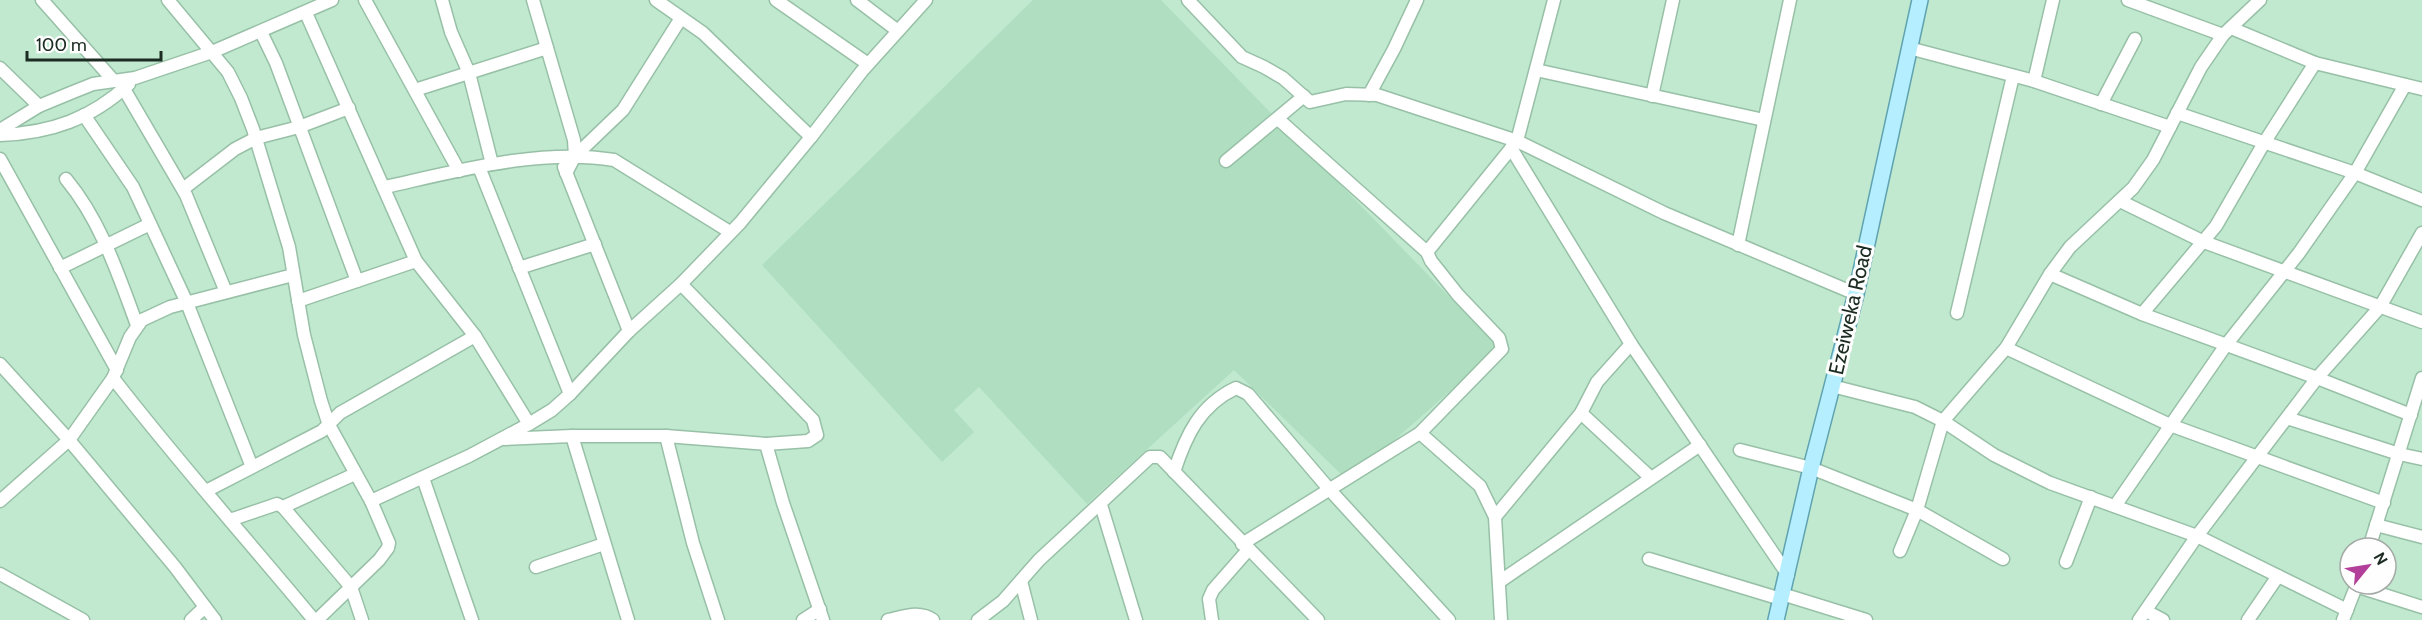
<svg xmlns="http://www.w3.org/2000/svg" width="2422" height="620" font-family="Cabin,sans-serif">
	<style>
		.built { fill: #afdec1 }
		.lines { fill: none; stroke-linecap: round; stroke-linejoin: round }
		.minor-casing { stroke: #98c0a7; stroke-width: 15 }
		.major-casing { stroke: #60a3b0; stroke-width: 18 }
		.minor { stroke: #fff; stroke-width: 12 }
		.major { stroke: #b5eefe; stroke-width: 15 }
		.labels { text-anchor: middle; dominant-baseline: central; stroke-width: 6; stroke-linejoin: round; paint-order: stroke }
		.street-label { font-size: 21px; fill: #1c2c22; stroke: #fefefe }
	</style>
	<rect width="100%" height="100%" fill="#c0e9cf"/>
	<polygon class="built" points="1033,0 1161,0 1499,348 1348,481 1234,370 1087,504 979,387 954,410 974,432 942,462 762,265"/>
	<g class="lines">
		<g class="minor-casing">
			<g id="minor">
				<polyline points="42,0 113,80"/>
				<polyline points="168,0 228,72 241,98 253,129 289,247 304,335 321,401 329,425 371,501 389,543 388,548 379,560 317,620"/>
				<polyline points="365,0 459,171"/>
				<polyline points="442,0 451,32 469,73 492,164"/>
				<polyline points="533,0 574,140 575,156"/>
				<polyline points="656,0 703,33 811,137"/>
				<polyline points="776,0 868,64"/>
				<polyline points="857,0 898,31"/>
				<polyline points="1188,0 1242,57 1264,67 1283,78 1310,102 1346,94 1377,95 1517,141 1427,252"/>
				<polyline points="1554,0 1517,141 1664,213 1856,294"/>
				<polyline points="2128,0 2223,35"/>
				<polyline points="306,13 416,261 475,336 529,424"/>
				<polyline points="2231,28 2315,63 2422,89"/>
				<polyline points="261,32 276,63 357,281"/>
				<polyline points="1909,48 2034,81 2170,127"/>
				<polyline points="0,68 39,106"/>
				<polyline points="1536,70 1764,120"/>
				<polyline points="2034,81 2053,0"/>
				<polyline points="124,89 186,195 226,292"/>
				<polyline points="415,90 547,48"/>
				<polyline points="1369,95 1394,49 1417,0"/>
				<polyline points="1652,96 1673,0"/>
				<polyline points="2101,104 2135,39"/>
				<polyline points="2177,113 2355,173 2422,200"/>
				<polyline points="84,115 133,187 187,303 252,467"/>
				<polyline points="0,130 39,106 73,92 93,84 135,78 212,52 332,0"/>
				<path d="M0 135C51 133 91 119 129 84"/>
				<polyline points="1511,148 1631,344 1788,575"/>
				<polyline points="0,159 117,370"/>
				<polyline points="1226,161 1304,96"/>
				<polyline points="479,167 570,394"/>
				<polyline points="564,167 629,331"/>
				<polyline points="566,173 575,156 623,110 681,18"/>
				<path d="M66 179C101 221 118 274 137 325"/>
				<path d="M385 187C457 171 540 148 614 160L730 232"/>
				<polyline points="183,189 235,149 256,138 299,127 349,108"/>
				<polyline points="2120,201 2204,242 2422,322"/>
				<polyline points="1738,245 1790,0"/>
				<polyline points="60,268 150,224"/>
				<polyline points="519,268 595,244"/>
				<polyline points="2050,274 2142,314 2317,378 2411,415"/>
				<polyline points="298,301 416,261"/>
				<polyline points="1957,313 2013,76"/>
				<polyline points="2142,314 2216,226 2264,143 2315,63"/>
				<polyline points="2006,348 2170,425 2384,503"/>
				<polyline points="0,364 69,440 175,567 215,620"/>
				<path d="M113 378C177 461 247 539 314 620"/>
				<polyline points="1832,386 1915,407 1943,421 2006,348 2050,274 2070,247 2133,188 2153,160 2201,67 2223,35 2260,0"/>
				<polyline points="1581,413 1651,478"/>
				<polyline points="2287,418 2399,454 2422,459"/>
				<polyline points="1420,433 1480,486 1495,517 1501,620"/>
				<polyline points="572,436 628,620"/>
				<polyline points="666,436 693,543 718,620"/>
				<polyline points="505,439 572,436 666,436 766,444 808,441 817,435 813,420 681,284"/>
				<polyline points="766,444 783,503 823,620"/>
				<polyline points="1740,450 1811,468 1917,510 2003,559"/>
				<path d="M1174 472C1186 435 1200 405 1236 388L1248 394 1329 489 1449 620"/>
				<polyline points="423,478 472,620"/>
				<polyline points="206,491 322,431 340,413 475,336"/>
				<polyline points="0,501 69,440 113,378 130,337 142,320 170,307 293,275"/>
				<polyline points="371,501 469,456 529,424 552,410 570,394 629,331 681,284 740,223 811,137 862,71 926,0"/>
				<polyline points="1101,505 1136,620"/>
				<polyline points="2115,506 2226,345 2299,253 2355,173 2405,85"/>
				<polyline points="283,507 355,474"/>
				<polyline points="1495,517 1581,413 1597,382 1631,344"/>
				<polyline points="230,520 277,504 283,507 351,587 362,620"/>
				<polyline points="2376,525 2422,537"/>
				<polyline points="1242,544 1420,433 1502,349 1499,338 1458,295 1431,261 1427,252 1278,119"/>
				<polyline points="2369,548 2422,378"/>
				<polyline points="1900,551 1917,510 1943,421 1994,455 2050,483 2197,536 2347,610"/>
				<polyline points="1649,559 1781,599"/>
				<polyline points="2066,562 2091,497"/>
				<polyline points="536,567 604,544"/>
				<polyline points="0,574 83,620"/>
				<polyline points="1021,581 1031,620"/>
				<polyline points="1499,582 1700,445"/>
				<polyline points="2356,586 2422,607"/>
				<polyline points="1782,594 1866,620"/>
				<polyline points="2146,611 2163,620"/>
				<polyline points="191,620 205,607"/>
				<polyline points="803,620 820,609"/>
				<path d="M888 620C903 617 919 610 933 620"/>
				<polyline points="978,620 1003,601 1039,560 1150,457 1160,457 1318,620"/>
				<polyline points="1212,620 1209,599 1213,590 1248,550"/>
				<polyline points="2139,620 2197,536 2317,378 2380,307 2422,233"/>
				<polyline points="2248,620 2278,576"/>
				<polyline points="2343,620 2357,584"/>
			</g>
		</g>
		<g class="major-casing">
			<polyline id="major" points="1776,620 1811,468 1856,294 1920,0"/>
		</g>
		<use href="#minor" class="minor"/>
		<use href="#major" class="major"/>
	</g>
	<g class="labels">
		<g class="street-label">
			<text transform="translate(1850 310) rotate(-77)">Ezeiweka Road</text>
		</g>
	</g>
	<g transform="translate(2368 566) rotate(60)"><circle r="28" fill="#fefefe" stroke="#a4aaa6" stroke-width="1.5"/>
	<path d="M0-4.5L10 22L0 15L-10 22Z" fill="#b23f99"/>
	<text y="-9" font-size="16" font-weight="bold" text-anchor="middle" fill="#1c2c22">N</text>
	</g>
	<path d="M27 51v9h134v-9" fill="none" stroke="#1c2c22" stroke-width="3"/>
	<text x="36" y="51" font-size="18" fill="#1c2c22" stroke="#fefefe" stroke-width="4.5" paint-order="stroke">100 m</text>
</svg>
